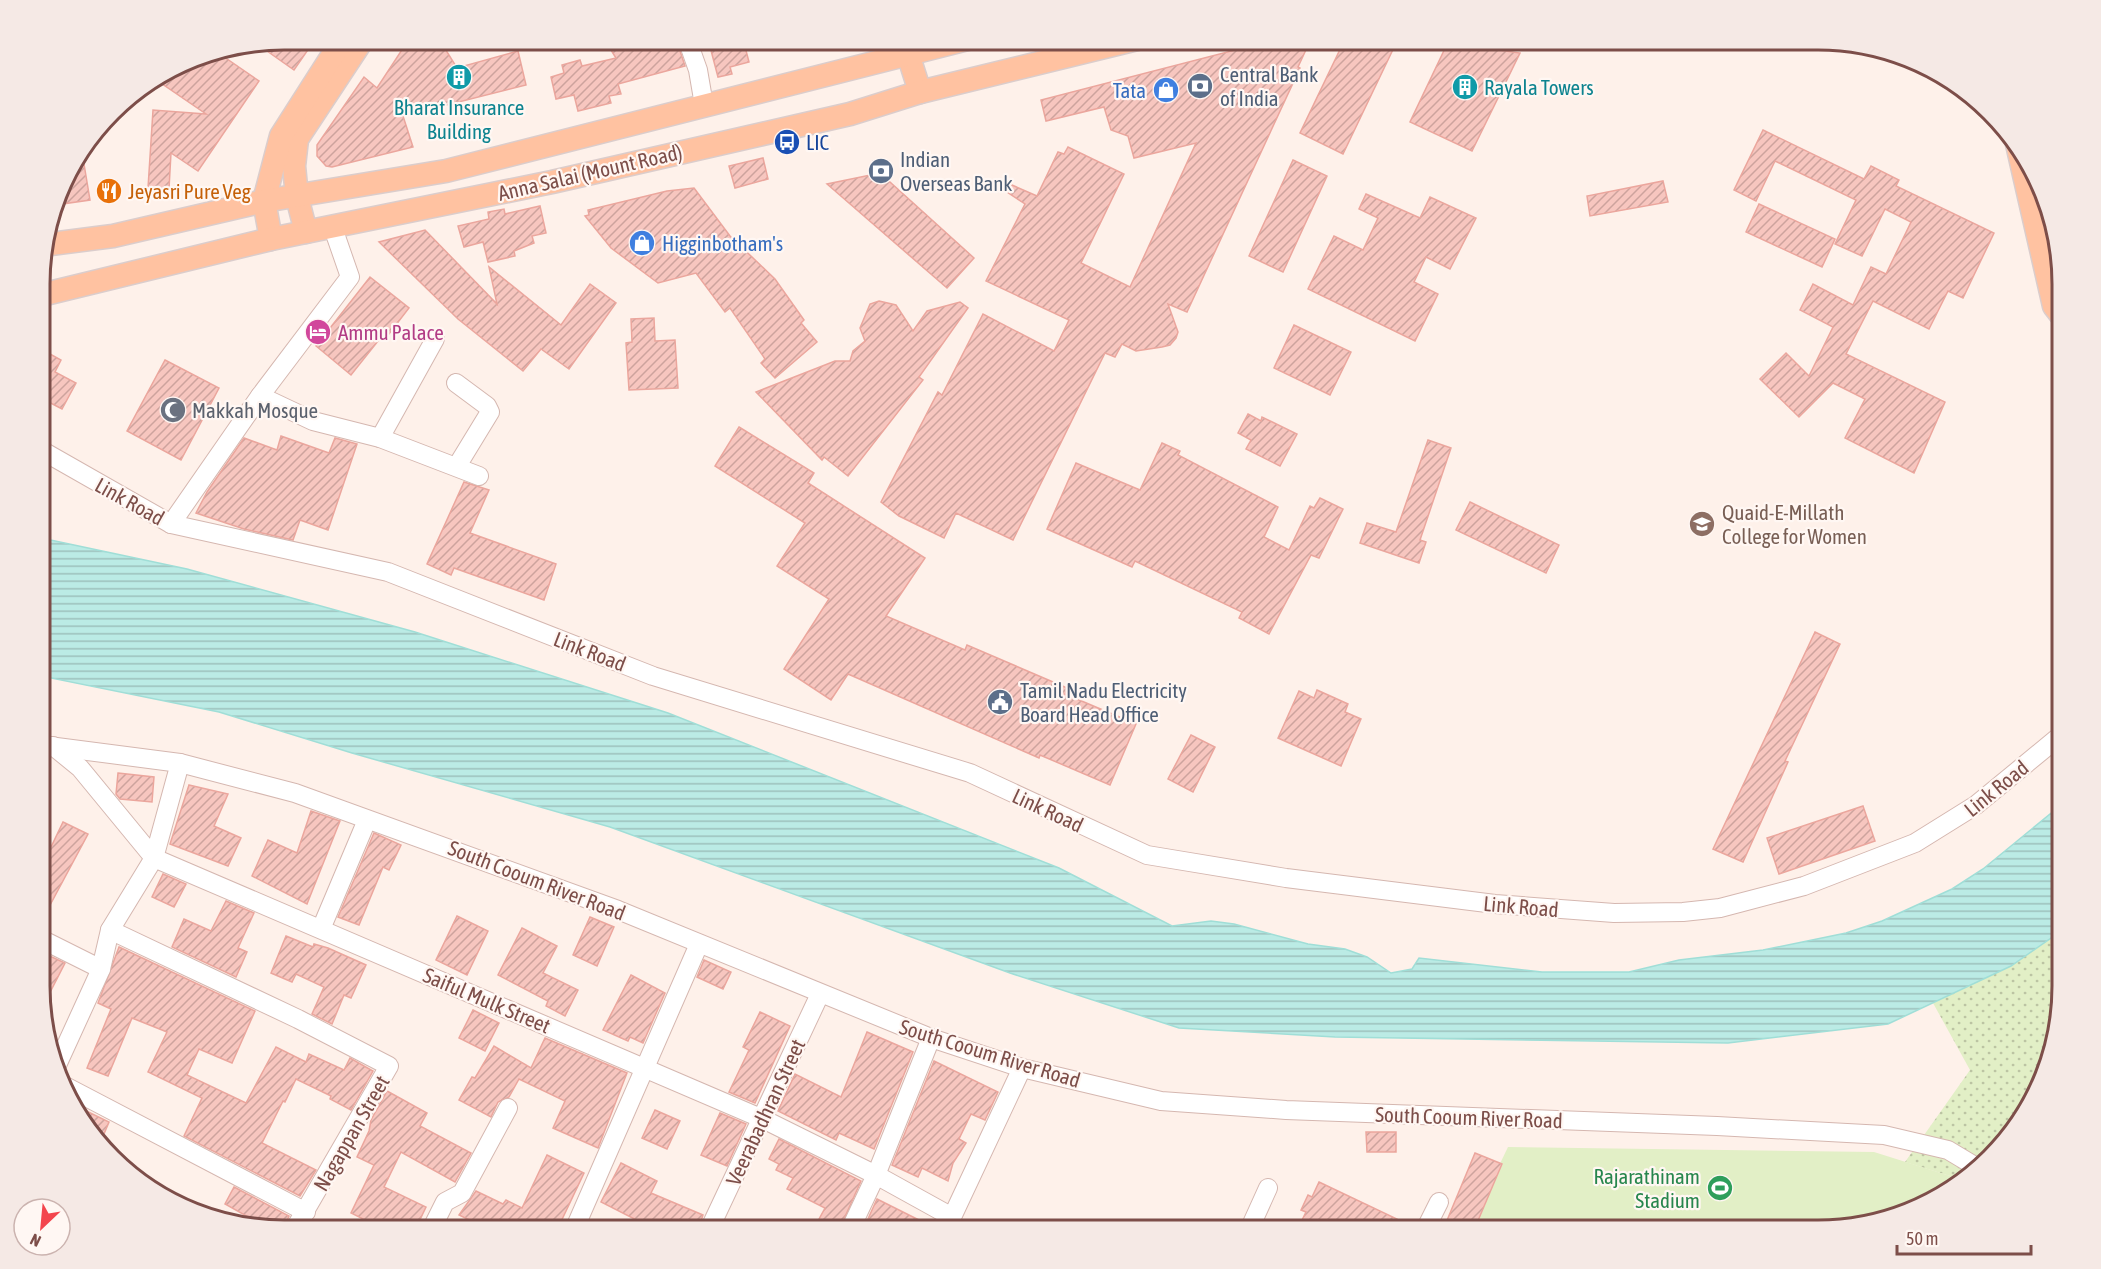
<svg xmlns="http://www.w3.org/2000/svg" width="2101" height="1269" font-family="'Asap Condensed',sans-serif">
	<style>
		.green { fill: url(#green-dots) }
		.pitch { fill: #e2efc6 }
		.water { fill: url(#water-rules); stroke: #a0ded7; stroke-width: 1.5 }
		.building { fill: url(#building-hatch); stroke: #eba69d; stroke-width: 1.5 }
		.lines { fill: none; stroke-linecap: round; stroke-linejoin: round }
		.minor-casing { stroke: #d5b7b0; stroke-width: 20 }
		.major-casing { stroke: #dbcdcc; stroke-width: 25 }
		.minor { stroke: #fff; stroke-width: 18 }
		.major { stroke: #ffc2a1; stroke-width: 22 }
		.labels { text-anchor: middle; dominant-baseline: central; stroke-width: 4.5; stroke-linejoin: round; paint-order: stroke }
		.service-label { font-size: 21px; fill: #4e5e75; stroke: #fff7f3; text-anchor: start }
		.culture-label { font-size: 21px; fill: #0d838f; stroke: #fff7f3; text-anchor: start }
		.shop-label { font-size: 21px; fill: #366cbe; stroke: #fff7f3; text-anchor: end }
		.transit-label { font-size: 21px; fill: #164399; stroke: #fff7f3; text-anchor: start }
		.street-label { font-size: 21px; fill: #7d4e49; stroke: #fff7f3 }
		.food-label { font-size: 21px; fill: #c56008; stroke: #fff7f3; text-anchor: start }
		.hotel-label { font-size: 21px; fill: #b23c85; stroke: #fff7f3; text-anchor: start }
		.worship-label { font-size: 21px; fill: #5b616d; stroke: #fff7f3; text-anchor: start }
		.education-label { font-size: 21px; fill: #785e54; stroke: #fff7f3; text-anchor: start }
		.leisure-label { font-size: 21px; fill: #27864d; stroke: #fff7f3; text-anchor: end }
		.rim { fill: none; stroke: #7d4e49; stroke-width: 3 }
	</style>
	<defs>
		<pattern id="green-dots" width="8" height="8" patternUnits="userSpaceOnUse" patternTransform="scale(1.5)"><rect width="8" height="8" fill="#e2efc6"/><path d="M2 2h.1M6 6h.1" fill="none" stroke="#bcc4a3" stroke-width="1.8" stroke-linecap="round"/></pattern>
		<pattern id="water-rules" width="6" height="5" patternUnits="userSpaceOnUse" patternTransform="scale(1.5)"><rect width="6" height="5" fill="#bbebe5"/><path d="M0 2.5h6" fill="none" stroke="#9dc1bc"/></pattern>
		<pattern id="building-hatch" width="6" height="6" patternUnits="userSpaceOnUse" patternTransform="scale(1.5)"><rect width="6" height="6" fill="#f7c6bf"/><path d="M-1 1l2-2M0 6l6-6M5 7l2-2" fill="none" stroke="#cda39d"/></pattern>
	</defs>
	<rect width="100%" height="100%" fill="#fef1ea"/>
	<polygon class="green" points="2061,931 2061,1001 2029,1108 1990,1159 1963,1180 1905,1162 1970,1070 1933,1003 2011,966"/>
	<polygon class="pitch" points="1508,1147 1874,1152 1963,1180 1940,1197 1833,1229 1468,1230"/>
	<polygon class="water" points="41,538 187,569 415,632 668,713 1059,868 1172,926 1211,921 1234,924 1308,944 1345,949 1367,957 1391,973 1412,969 1419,958 1542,972 1629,972 1679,960 1763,950 1846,933 1882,921 1952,889 1983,869 2061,805 2061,931 2011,966 1888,1024 1728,1043 1335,1037 1179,1028 1010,973 610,827 352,753 219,712 41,676"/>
	<g class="building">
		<polygon points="284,39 305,39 312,44 294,70 257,44"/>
		<polygon points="409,39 439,39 457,68 518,51 526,85 403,116 413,147 332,167 326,166 317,156 317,145 364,77 377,88"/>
		<polygon points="619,39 676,39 685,66 618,84 621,94 609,96 611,103 578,111 574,95 556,99 551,77 564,73 562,65 580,60 582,66 616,58 606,42"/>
		<polygon points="708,39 743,39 749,62 730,67 732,74 718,77"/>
		<polygon points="1278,39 1311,39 1298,67 1300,68 1187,312 1168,304 1178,332 1176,338 1170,345 1162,347 1136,351 1122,344 1115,357 1105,353 1013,540 956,513 944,538 899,516 881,502 938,392 942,395 983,314 1054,351 1069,320 986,281 1025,204 1001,188 1005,182 1037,196 1058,152 1064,154 1068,147 1124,174 1081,263 1130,287 1196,143 1134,158 1128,136 1111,130 1104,107 1046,121 1041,100"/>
		<polygon points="1345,39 1398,39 1343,154 1300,133"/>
		<polygon points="1468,39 1499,50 1520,53 1472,151 1410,122 1449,40 1460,45"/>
		<polygon points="217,52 259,81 198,171 171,153 169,189 148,188 153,110 206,114 155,79 190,57"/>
		<polygon points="1763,130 1864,179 1871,166 1899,180 1896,186 1994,233 1963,298 1948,291 1929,329 1873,301 1846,354 1945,402 1914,473 1845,438 1865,399 1833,383 1799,417 1760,379 1786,353 1809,376 1833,327 1800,310 1813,284 1853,305 1871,267 1886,274 1911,222 1885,209 1862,256 1835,244 1856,200 1775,161 1756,201 1734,190"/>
		<polygon points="82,152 90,200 55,205 64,175"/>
		<polygon points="763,158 768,179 735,188 729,166"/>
		<polygon points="1293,160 1327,176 1283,272 1249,256"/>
		<polygon points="880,173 974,258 947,288 827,184"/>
		<polygon points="1663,181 1668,202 1590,216 1587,196"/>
		<polygon points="694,188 730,236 775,279 804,320 801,323 817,342 775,378 761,363 765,359 730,308 725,312 696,273 658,283 611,248 585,216 589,215 588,210 667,191"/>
		<polygon points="1366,194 1420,218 1430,197 1476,218 1450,269 1426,257 1414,282 1438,294 1415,341 1308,289 1334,236 1363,250 1378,218 1359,209"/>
		<polygon points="1759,204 1835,239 1822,267 1746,232"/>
		<polygon points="540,206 546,233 532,236 534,243 514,251 515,256 488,262 483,242 464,247 458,226 489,219 488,212 504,209 505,214"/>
		<polygon points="425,230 497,304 489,267 561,325 590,284 616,303 569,369 541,349 523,371 458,319 379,242"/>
		<polygon points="370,277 409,308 385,339 382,336 351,375 316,346"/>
		<polygon points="879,301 896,305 913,331 927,311 960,302 968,308 919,377 923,380 848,476 824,457 822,460 756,392 835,361 850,361 853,351 865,341 860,328 870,304"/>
		<polygon points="654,318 655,341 675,340 678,388 629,390 626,343 632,342 631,319"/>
		<polygon points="1294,325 1351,352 1330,395 1274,368"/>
		<polygon points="41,349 61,360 55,372 76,383 62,409 41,398"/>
		<polygon points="165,360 219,388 181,460 127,431"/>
		<polygon points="1248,414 1261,421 1262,417 1297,434 1280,466 1246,449 1251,440 1238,433"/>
		<polygon points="739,427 814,473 808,483 925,558 886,616 965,650 967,645 1067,688 1065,694 1136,724 1110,785 1040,755 1039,758 848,674 831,700 784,669 829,599 777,566 805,523 715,466"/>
		<polygon points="281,436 329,453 335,438 357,444 328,530 300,520 293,540 244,529 196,513 207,492 244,438 277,450"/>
		<polygon points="1428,440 1451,448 1420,540 1426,542 1419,563 1360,543 1367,523 1396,532"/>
		<polygon points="1162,443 1180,451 1178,455 1278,507 1264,537 1289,550 1310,506 1314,508 1320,498 1343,509 1319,558 1311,555 1269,634 1239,618 1242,612 1135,561 1132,567 1047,529 1076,463 1140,490"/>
		<polygon points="464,482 489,490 470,533 556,564 544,600 454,568 451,575 427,564"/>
		<polygon points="1470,502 1559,545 1546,573 1456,530"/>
		<polygon points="1815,632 1840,644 1785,761 1788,762 1743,862 1713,849"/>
		<polygon points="1317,690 1348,704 1345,712 1361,719 1341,766 1278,738 1299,691 1314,698"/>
		<polygon points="1191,735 1215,747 1193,792 1168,779"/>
		<polygon points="118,773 154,777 152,802 120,799 116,794"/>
		<polygon points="189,785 228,794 214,826 241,838 228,866 170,844"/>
		<polygon points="1863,806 1875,841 1779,874 1767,838"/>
		<polygon points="311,811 340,821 307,904 252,876 268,840 297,853"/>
		<polygon points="63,822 88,834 41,922 41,868"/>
		<polygon points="374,833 401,845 389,870 383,867 359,925 338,917"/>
		<polygon points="163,874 186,884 174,907 152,897"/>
		<polygon points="226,901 254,913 238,948 247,952 236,977 172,947 184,919 211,931"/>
		<polygon points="457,916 488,931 467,975 436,960"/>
		<polygon points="590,917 614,927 597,966 573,955"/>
		<polygon points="522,928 557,946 543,973 578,990 565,1016 546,1006 548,1001 498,975"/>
		<polygon points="286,936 313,947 314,944 328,948 366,965 351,998 344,995 332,1024 312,1014 324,987 296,974 292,982 271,973"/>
		<polygon points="119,947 255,1011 232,1063 199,1049 187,1075 246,1103 276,1047 306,1062 309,1054 344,1070 350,1058 373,1071 351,1110 330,1099 331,1096 296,1079 285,1102 283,1101 262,1143 316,1170 300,1196 184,1136 202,1098 148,1072 167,1032 132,1018 108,1076 87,1068 111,1009 98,1003"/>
		<polygon points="41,952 65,963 41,1010"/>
		<polygon points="704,960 731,972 723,989 697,977"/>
		<polygon points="631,975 665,993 643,1043 630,1037 628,1041 603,1030"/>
		<polygon points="473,1010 499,1023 485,1051 459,1038"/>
		<polygon points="760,1012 790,1026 755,1103 729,1092 749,1050 743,1047"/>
		<polygon points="867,1032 913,1052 874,1149 839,1133 836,1140 778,1111 795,1074 841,1097"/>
		<polygon points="545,1038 627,1073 598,1148 553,1128 565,1101 519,1079 509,1097 498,1102 491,1117 459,1100 472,1077 475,1078 494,1046 531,1068"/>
		<polygon points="934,1061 998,1092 985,1120 971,1114 959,1139 966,1143 953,1163 948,1181 922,1168 918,1177 892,1165"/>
		<polygon points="387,1091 427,1113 420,1126 471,1153 455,1182 401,1152 384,1187 426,1207 415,1230 385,1230 351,1213 374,1165 357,1157 369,1131 371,1120"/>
		<polygon points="74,1105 109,1122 101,1141 80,1121"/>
		<polygon points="655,1110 680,1121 667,1149 642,1138"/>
		<polygon points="720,1113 746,1124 727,1166 701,1155"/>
		<polygon points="1366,1132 1396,1132 1396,1152 1367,1152"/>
		<polygon points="779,1139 861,1181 839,1230 813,1230 825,1208 787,1189 793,1178 776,1170 779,1164 769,1159"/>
		<polygon points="1475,1153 1502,1164 1474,1230 1443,1230"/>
		<polygon points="547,1155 584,1173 557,1230 490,1230 459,1215 476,1191 503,1204 506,1200 522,1208"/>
		<polygon points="621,1163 657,1181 651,1193 703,1215 698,1230 656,1230 601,1202"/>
		<polygon points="1319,1182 1397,1219 1392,1230 1297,1230 1306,1212 1301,1210 1308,1195 1312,1197"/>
		<polygon points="234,1187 289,1216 283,1230 268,1228 225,1204"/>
		<polygon points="877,1199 935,1228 935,1230 863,1230"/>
	</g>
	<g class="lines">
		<g class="minor-casing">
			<g id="minor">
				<polyline points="687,39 698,70 704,105"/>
				<polyline points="456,383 487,406 490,412 457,466"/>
				<polyline points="260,396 313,421 380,438 479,476"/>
				<polyline points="380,438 435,339"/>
				<polyline points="41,450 171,524 388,572 653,676 970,773 1147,855 1286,878 1495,904 1614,913 1683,912 1720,908 1804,886 1915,843 1976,805 2061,735"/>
				<polyline points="171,524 260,396 350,277 333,228"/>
				<polyline points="41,745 180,763 295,793 618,910 931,1038 1022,1068 1161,1101 1286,1110 1717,1126 1884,1135 1948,1150 1978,1168"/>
				<polyline points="53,746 80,768 154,858 763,1119 876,1175 952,1217"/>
				<polyline points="321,929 367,820"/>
				<polyline points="110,930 298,1019 389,1066 294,1230"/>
				<polyline points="41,939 101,969"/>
				<polyline points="58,1063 101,969 110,930 154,858 180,763"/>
				<polyline points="67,1087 306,1212"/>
				<polyline points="431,1230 445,1202 462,1193 508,1108"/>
				<polyline points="574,1230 699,944"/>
				<polyline points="709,1230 820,994"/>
				<polyline points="850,1230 876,1175 931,1038"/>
				<polyline points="946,1230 1022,1068"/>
				<polyline points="970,1230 974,1230"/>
				<polyline points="1249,1230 1268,1188"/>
				<polyline points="1425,1230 1439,1202"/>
			</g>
		</g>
		<g class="major-casing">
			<g id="major">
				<polyline points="908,54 920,92"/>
				<polyline points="2017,144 2054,306 2061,315"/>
				<polyline points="306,232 297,197 294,166 297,139 363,39"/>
				<polyline points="271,239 264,201 281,136 343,39"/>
				<polyline points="43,245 113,236 264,201 446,171 968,39"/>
				<polyline points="41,295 271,239 552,182 850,114 920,92 1137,39"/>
			</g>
		</g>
		<use href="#minor" class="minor"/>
		<use href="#major" class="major"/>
	</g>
	<defs>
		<g id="building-disc" transform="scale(1.35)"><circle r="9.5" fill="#0f9aa8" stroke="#fff7f3"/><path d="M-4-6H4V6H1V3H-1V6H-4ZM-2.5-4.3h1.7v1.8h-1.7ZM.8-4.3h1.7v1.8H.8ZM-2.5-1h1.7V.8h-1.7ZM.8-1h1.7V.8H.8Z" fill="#fff"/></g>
		<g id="bank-disc" transform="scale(1.35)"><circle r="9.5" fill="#5c6f8a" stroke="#fff7f3"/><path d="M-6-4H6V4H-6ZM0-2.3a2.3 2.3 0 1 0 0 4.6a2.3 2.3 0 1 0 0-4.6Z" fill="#fff"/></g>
		<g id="shop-disc" transform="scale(1.35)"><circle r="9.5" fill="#3f7fe0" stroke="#fff7f3"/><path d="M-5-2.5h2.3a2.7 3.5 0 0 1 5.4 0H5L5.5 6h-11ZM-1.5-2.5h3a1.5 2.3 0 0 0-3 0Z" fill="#fff"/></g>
		<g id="bus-disc" transform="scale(1.35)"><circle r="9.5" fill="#1a4fb4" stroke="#fff7f3"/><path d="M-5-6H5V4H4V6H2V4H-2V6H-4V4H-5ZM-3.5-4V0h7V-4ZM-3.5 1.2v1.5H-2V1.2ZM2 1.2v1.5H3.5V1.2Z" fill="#fff"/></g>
		<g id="restaurant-disc" transform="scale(1.35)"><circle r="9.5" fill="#e8710a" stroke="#fff7f3"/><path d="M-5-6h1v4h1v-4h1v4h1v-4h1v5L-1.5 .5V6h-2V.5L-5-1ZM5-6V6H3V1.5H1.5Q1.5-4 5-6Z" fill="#fff"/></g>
		<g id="hotel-disc" transform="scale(1.35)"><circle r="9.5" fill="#d1479c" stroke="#fff7f3"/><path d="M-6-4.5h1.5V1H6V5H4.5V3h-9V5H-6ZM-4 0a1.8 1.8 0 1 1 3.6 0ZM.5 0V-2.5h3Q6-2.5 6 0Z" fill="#fff"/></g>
		<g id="mosque-disc" transform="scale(1.35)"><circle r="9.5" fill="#6b7280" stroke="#fff7f3"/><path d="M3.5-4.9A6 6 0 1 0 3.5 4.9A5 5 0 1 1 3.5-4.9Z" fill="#fff"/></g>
		<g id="university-disc" transform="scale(1.35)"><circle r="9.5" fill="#8d6e63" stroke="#fff7f3"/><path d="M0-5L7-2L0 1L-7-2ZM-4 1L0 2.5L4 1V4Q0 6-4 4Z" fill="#fff"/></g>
		<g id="civic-disc" transform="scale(1.35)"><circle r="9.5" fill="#5c6f8a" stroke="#fff7f3"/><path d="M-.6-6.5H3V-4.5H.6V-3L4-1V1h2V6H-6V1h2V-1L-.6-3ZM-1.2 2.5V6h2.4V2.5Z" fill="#fff"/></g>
		<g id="stadium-disc" transform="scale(1.35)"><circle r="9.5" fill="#2e9e5b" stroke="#fff7f3"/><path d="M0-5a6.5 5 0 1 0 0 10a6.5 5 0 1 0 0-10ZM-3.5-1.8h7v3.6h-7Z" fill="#fff"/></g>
	</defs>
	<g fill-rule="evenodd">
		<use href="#building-disc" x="459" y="77"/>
		<use href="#bank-disc" x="1200" y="86"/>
		<use href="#building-disc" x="1465" y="87"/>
		<use href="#shop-disc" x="1166" y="90"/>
		<use href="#bus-disc" x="787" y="142"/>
		<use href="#bank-disc" x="881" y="171"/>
		<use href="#restaurant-disc" x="109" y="191"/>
		<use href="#shop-disc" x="642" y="243"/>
		<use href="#hotel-disc" x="318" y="332"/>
		<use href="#mosque-disc" x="173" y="410"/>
		<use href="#university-disc" x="1702" y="524"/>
		<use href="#civic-disc" x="1000" y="702"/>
		<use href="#stadium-disc" x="1720" y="1188"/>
	</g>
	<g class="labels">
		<g class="service-label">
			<text x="1220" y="74">Central Bank<tspan x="1220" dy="24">of India</tspan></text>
			<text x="900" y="159">Indian<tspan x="900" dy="24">Overseas Bank</tspan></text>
			<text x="1020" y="690">Tamil Nadu Electricity<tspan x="1020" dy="24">Board Head Office</tspan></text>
		</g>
		<g class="culture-label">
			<text x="1484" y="87">Rayala Towers</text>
			<text x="459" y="107" text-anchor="middle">Bharat Insurance<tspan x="459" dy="24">Building</tspan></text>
		</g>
		<g class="shop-label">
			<text x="1146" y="90">Tata</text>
			<text x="662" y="243" text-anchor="start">Higginbotham's</text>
		</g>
		<g class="transit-label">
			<text x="806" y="142">LIC</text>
		</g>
		<g class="street-label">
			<text transform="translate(590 172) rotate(-13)">Anna Salai (Mount Road)</text>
			<text transform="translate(130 501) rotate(29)">Link Road</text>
			<text transform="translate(590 651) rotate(21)">Link Road</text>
			<text transform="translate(1996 788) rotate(-39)">Link Road</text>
			<text transform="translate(1048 810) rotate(25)">Link Road</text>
			<text transform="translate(537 880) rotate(21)">South Cooum River Road</text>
			<text transform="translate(1521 906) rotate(5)">Link Road</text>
			<text transform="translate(487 1000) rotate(23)">Saiful Mulk Street</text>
			<text transform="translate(990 1053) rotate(17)">South Cooum River Road</text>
			<text transform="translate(765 1112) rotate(-65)">Veerabadhran Street</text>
			<text transform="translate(1469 1117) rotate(2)">South Cooum River Road</text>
			<text transform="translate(351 1133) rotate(-60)">Nagappan Street</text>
		</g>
		<g class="food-label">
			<text x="128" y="191">Jeyasri Pure Veg</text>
		</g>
		<g class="hotel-label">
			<text x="338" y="332">Ammu Palace</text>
		</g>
		<g class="worship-label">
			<text x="192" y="410">Makkah Mosque</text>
		</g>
		<g class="education-label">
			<text x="1722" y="512">Quaid-E-Millath<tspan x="1722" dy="24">College for Women</tspan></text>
		</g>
		<g class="leisure-label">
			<text x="1700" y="1176">Rajarathinam<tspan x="1700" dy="24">Stadium</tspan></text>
		</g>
	</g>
	<path d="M0 0H2101V1269H0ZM284 50H1818A234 234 0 0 1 2052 284V986A234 234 0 0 1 1818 1220H284A234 234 0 0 1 50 986V284A234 234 0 0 1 284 50Z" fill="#f5e9e5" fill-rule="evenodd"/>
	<path class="rim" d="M284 50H1818A234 234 0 0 1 2052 284V986A234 234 0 0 1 1818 1220H284A234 234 0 0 1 50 986V284A234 234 0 0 1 284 50Z"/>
	<g transform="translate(42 1227) rotate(206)"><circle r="28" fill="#fff7f3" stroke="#cbb3af" stroke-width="1.5"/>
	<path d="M0-4.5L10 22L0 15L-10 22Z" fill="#f3454d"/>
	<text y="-9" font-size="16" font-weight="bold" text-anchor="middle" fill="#7d4e49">N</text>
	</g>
	<path d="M1897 1245v9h134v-9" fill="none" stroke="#7d4e49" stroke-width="3"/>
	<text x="1906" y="1245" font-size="18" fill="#7d4e49" stroke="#fff7f3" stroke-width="4.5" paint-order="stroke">50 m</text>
</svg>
